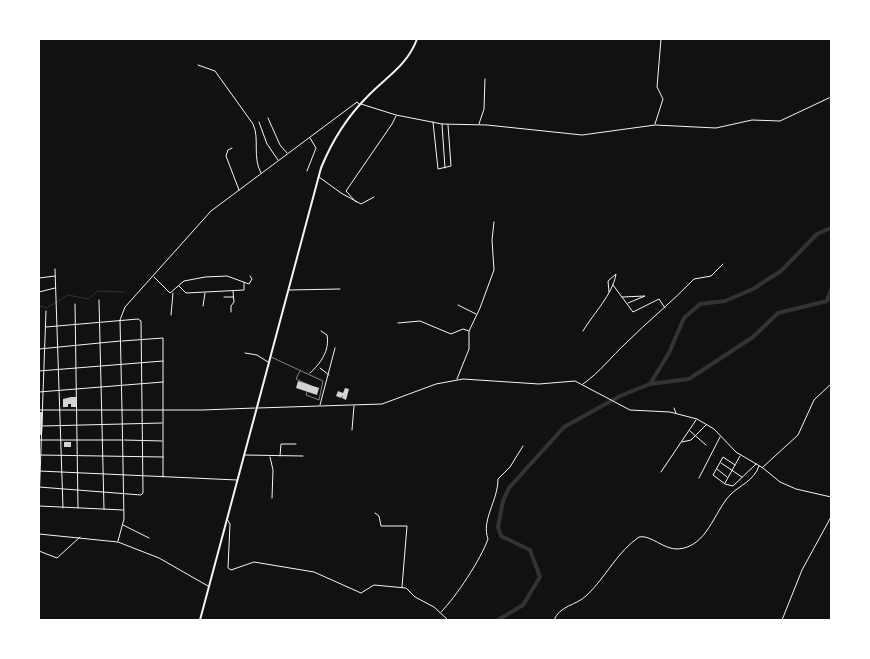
<svg xmlns="http://www.w3.org/2000/svg" width="870" height="659" font-family="'Nunito Sans',sans-serif">
	<style>
		.lines { fill: none; stroke-linecap: round; stroke-linejoin: round }
		.stream { stroke: #333; stroke-width: 1 }
		.river { stroke: #333; stroke-width: 4 }
		.building { fill: #d3d3d3 }
		.service { stroke: #f5f5f5; stroke-width: 0.5 }
		.minor { stroke: #f5f5f5; stroke-width: 1 }
		.tertiary { stroke: #f5f5f5; stroke-width: 1 }
		.secondary { stroke: #f5f5f5; stroke-width: 1 }
		.trunk { stroke: #f5f5f5; stroke-width: 2 }
	</style>
	<rect width="100%" height="100%" fill="#111"/>
	<g class="lines">
		<polyline class="stream" points="39,305 46,308 68,295 88,299 98,291 124,292"/>
		<g class="river">
			<polyline points="650,384 669,353 684,318 700,304 725,301 753,289 781,271 817,234 831,228"/>
			<polyline points="498,620 523,605 540,577 530,550 501,536 498,527 503,501 509,488 564,427 620,396 650,384 689,379 753,337 778,313 827,301 831,290"/>
		</g>
	</g>
	<g class="building">
		<polygon points="298,381 319,388 317,395 296,388"/>
		<polygon points="345,388 349,389 346,400 342,398 343,395 341,398 336,396 338,391 343,393"/>
		<polygon points="71,397 76,397 76,407 71,407 71,404 68,404 68,407 63,407 63,399"/>
		<polygon points="39,412 43,412 42,435 39,435"/>
		<rect x="64" y="442" width="7" height="5"/>
	</g>
	<g class="lines">
		<g class="service">
			<polyline points="271,357 323,381 319,400 306,395 307,392"/>
			<polyline points="300,371 296,379 309,385"/>
		</g>
		<g class="minor">
			<path d="M198 65 215 71 253 124C260 139 252 157 261 173"/>
			<polyline points="361,104 396,115 442,124 487,125 582,135 655,125 716,128 752,120 780,121 831,97"/>
			<polyline points="268,118 280,145 287,153"/>
			<polyline points="259,122 267,144 278,160"/>
			<polyline points="433,122 438,169 451,166 448,125"/>
			<polyline points="442,124 445,168"/>
			<polyline points="479,124 484,109 485,79"/>
			<polyline points="655,124 663,99 657,87 661,39"/>
			<polyline points="232,148 228,150 226,156 239,190"/>
			<polyline points="307,171 316,148 310,138"/>
			<polyline points="319,177 341,193 361,204 374,197"/>
			<polyline points="356,202 346,191 392,124 396,116"/>
			<polyline points="55,269 63,508"/>
			<polyline points="154,277 170,293 184,281 205,277 227,276 249,284 252,279 250,276"/>
			<polyline points="39,278 55,276"/>
			<polyline points="613,285 633,312 659,299 665,308"/>
			<polyline points="179,286 186,293 244,290 244,283"/>
			<polyline points="289,290 340,289"/>
			<polyline points="39,292 55,288"/>
			<polyline points="224,297 233,297"/>
			<polyline points="622,297 645,296 628,303"/>
			<polyline points="99,300 104,509"/>
			<polyline points="75,304 78,508"/>
			<polyline points="458,305 476,314"/>
			<polyline points="203,306 205,293"/>
			<polyline points="231,312 231,306 234,302 233,291"/>
			<polyline points="171,315 173,293"/>
			<polyline points="398,323 420,321 451,334 463,329 469,331"/>
			<path d="M583 331C593 314 613 294 616 274L608 281 609 292"/>
			<polyline points="122,341 163,338 163,477"/>
			<polyline points="245,353 257,355 268,362"/>
			<polyline points="320,368 329,375"/>
			<polyline points="39,371 163,361"/>
			<path d="M310 373C320 364 330 351 327 335L321 331"/>
			<polyline points="457,379 469,349 469,331 480,308 494,270 492,240 494,222"/>
			<path d="M583 384C600 372 611 357 626 343 648 321 672 302 694 279L711 276 723 264"/>
			<polyline points="39,392 163,382"/>
			<polyline points="320,405 335,348"/>
			<polyline points="674,408 676,413"/>
			<polyline points="43,426 162,423"/>
			<polyline points="352,430 354,406"/>
			<polyline points="690,431 706,445"/>
			<polyline points="124,440 162,441"/>
			<polyline points="682,442 691,440 706,425"/>
			<polyline points="39,455 163,457"/>
			<polyline points="244,455 303,456"/>
			<polyline points="280,456 281,444 296,444"/>
			<polyline points="270,457 273,470 272,498"/>
			<polyline points="721,463 742,477"/>
			<polyline points="735,465 723,457 713,475 725,484 733,486 756,464"/>
			<polyline points="763,467 798,435 814,400 831,384"/>
			<polyline points="717,469 727,477"/>
			<polyline points="39,471 237,480"/>
			<polyline points="661,472 696,420"/>
			<polyline points="699,478 720,437"/>
			<polyline points="725,483 740,456"/>
			<polyline points="39,487 141,495 143,493 141,321 138,319 46,327"/>
			<polyline points="39,503 46,311"/>
			<polyline points="39,506 123,510"/>
			<polyline points="375,513 379,516 381,526 407,526 402,587"/>
			<polyline points="227,519 230,524 228,568 231,570 254,562 314,572 361,593 374,585 406,588 415,597 434,607 448,620"/>
			<polyline points="123,525 149,538"/>
			<polyline points="39,551 57,558 80,537"/>
			<path d="M441 612C456 597 481 559 488 539 481 520 498 501 498 479L510 467 523 446"/>
			<path d="M554 620C560 605 576 606 587 595 606 577 617 552 639 537 650 534 664 550 678 549 707 547 714 512 730 495 740 485 754 481 759 466"/>
			<polyline points="782,620 802,570 831,517"/>
		</g>
		<g class="tertiary">
			<polyline points="39,349 120,341"/>
			<polyline points="258,408 382,404 436,384 463,379 539,384 575,381 630,410 670,412 697,419 714,429 736,452 763,468 780,482 796,489 831,497"/>
			<polyline points="39,440 122,440"/>
			<polyline points="39,534 118,542 159,558 208,586"/>
			<polyline points="118,541 124,519 122,410"/>
		</g>
		<g class="secondary">
			<polyline points="39,410 202,410 255,408"/>
			<polyline points="122,410 120,320 125,307 211,211 357,102 359,104"/>
		</g>
		<path class="trunk" d="M200 620 321 168C332 141 347 117 367 97 386 77 407 66 417 39"/>
	</g>
	<rect width="870" height="659" fill="none" stroke="#ffffff" stroke-width="80"/>
</svg>
